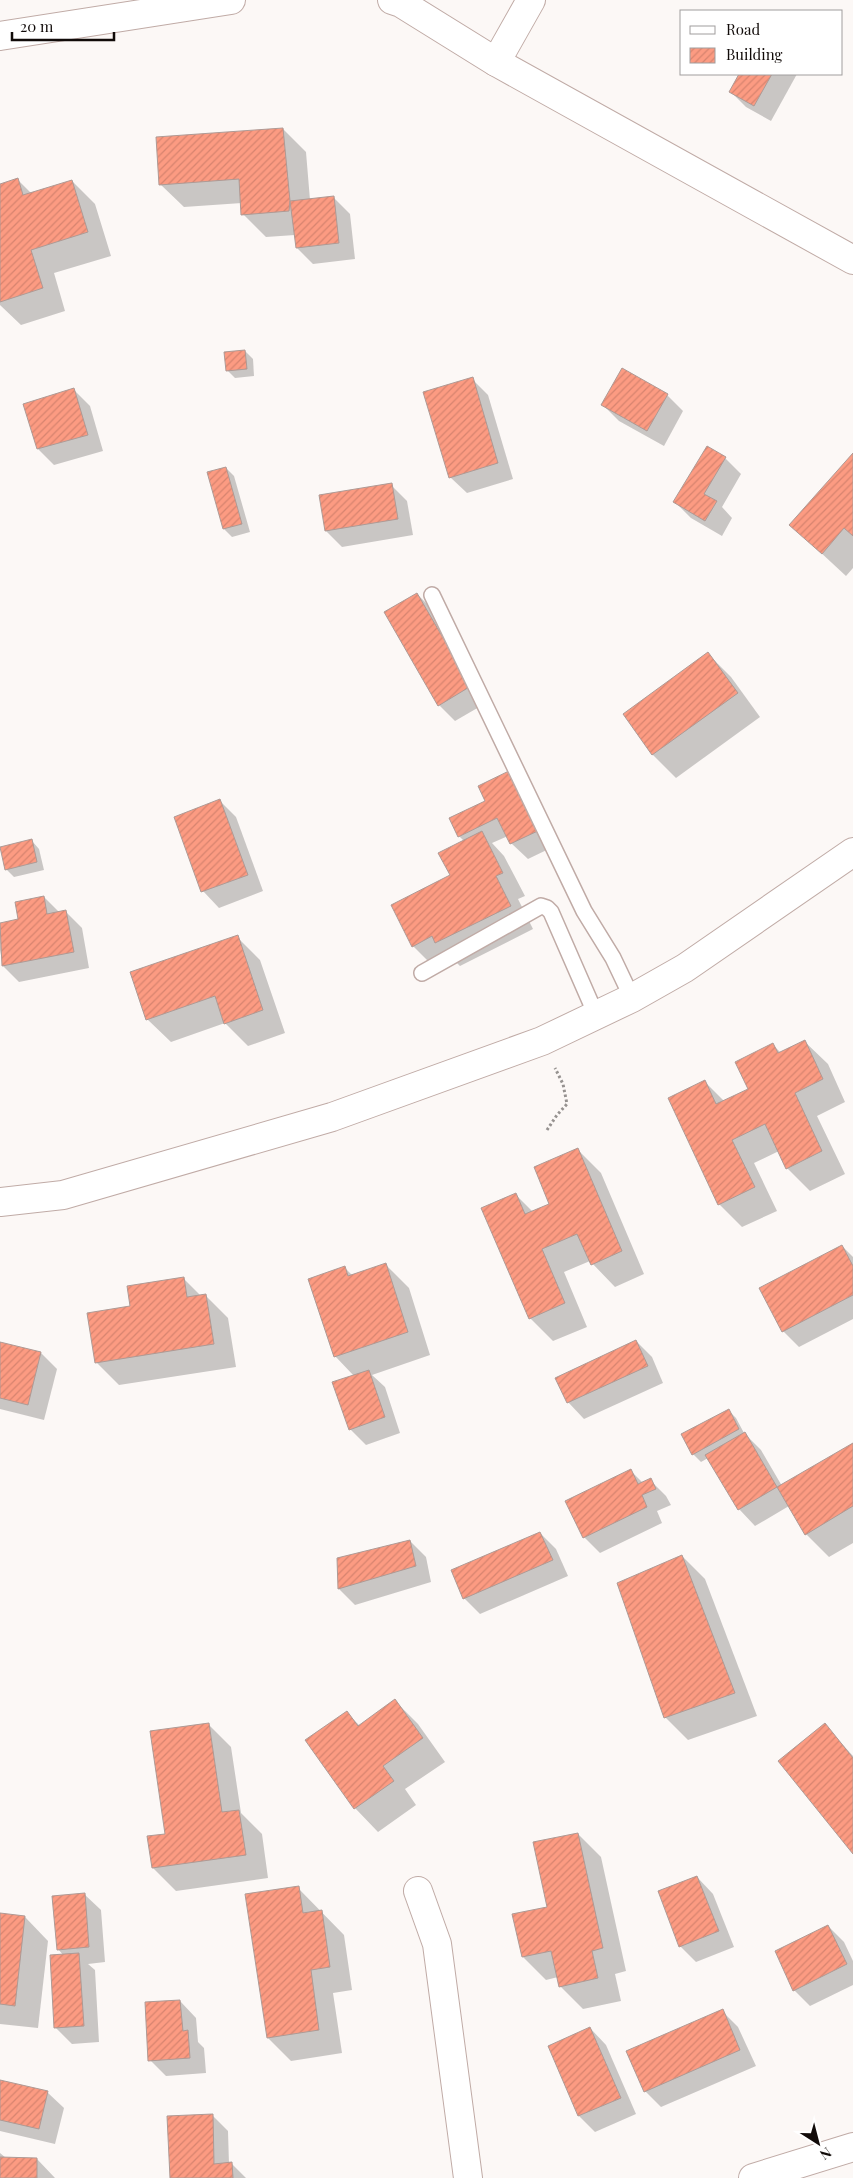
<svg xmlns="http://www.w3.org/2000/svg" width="853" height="2178" font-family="'Playfair Display',serif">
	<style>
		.shadow { fill: #0003 }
		.building { fill: url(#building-hatch); stroke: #ae9a95 }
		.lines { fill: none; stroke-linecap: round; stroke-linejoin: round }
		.service-casing { stroke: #c0aba6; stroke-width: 18 }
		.minor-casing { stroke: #c0aba6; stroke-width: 30 }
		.path { stroke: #969290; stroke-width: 3; stroke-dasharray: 2.5 2.5; stroke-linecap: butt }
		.service { stroke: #fff; stroke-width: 15 }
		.minor { stroke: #fff; stroke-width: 28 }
	</style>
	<defs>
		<pattern id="building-hatch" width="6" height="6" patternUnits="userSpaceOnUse" patternTransform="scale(1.25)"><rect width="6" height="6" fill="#fc9b82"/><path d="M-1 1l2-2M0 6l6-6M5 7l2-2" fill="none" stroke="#d7846f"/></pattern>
	</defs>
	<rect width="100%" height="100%" fill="#fcf8f6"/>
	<g class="shadow">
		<polygon points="740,74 797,74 771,121 746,107 730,91"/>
		<polygon points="283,129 306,152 310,200 334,198 350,214 355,259 313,264 297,248 295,235 266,237 243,214 242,203 184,207 160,184"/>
		<polygon points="18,180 32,194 72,181 95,204 111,256 54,273 65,311 21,325 0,305 0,185"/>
		<polygon points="245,351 253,359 254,376 235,378 227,370"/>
		<polygon points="472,379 488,395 513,479 467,493 450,477"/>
		<polygon points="74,390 90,406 103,451 54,465 38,449 25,405"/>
		<polygon points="667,395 683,411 664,446 619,421 603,405"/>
		<polygon points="853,455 853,568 846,576 791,525"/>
		<polygon points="725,458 741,474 722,507 732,518 722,536 691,518 675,502"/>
		<polygon points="226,468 234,476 250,532 232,537 224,529"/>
		<polygon points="391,485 407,501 413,535 342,547 326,531 321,496"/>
		<polygon points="417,594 433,610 486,703 455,721 439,705"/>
		<polygon points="708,654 731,677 760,717 676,778 653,755 625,715"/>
		<polygon points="480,787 557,845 528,859 511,843 508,836 492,843 504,856 525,896 518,899 533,929 460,966 454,960 436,969 413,946 452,876 464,841 459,836 487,801"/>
		<polygon points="220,801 236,817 263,891 219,908 203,891 175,818"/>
		<polygon points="32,841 39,849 44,870 14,877 6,869"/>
		<polygon points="44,897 60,913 66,912 82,928 89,968 19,982 3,966 0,950 0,924 20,920"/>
		<polygon points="237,937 260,960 285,1033 248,1046 225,1023 171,1042 147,1019"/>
		<polygon points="804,1041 828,1064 845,1102 817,1116 845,1174 810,1191 787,1168 779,1151 754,1163 777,1211 742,1227 719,1204 705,1082 725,1102 749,1090 773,1045 781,1053"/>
		<polygon points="578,1150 601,1173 644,1274 615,1287 590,1261 564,1272 587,1327 553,1341 530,1318 516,1195 533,1212 551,1204"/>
		<polygon points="842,1246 853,1257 853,1319 799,1347 783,1331"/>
		<polygon points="386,1265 409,1288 430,1355 372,1375 385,1387 400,1433 366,1445 350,1429 354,1376 335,1356 345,1268 353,1276"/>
		<polygon points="183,1278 201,1296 205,1295 228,1318 236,1367 119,1385 96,1362 132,1307"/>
		<polygon points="636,1341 652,1357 663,1383 584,1419 568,1402 557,1378"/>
		<polygon points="0,1343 41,1353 57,1369 44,1420 0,1409"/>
		<polygon points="728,1410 736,1418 744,1433 761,1450 782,1486 853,1444 853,1543 829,1557 806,1534 789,1506 755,1526 739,1509 708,1458 701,1462 693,1454"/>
		<polygon points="630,1470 643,1483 650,1480 666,1496 671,1505 657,1511 662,1523 600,1553 584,1537"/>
		<polygon points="540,1533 556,1549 568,1576 480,1614 464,1598"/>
		<polygon points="410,1541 426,1557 431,1582 355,1605 339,1589"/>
		<polygon points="682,1556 705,1579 757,1716 688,1740 665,1717"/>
		<polygon points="395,1701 418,1724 445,1762 405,1789 416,1805 378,1832 355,1808 307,1740 347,1713 360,1726"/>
		<polygon points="208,1724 231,1747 241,1813 262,1834 268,1878 176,1891 153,1868 149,1837 166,1835"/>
		<polygon points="825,1725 853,1756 853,1852"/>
		<polygon points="578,1834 601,1857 626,1971 615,1974 621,2001 583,2009 560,1986 558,1977 546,1980 523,1957 548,1908"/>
		<polygon points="697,1877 713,1894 734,1947 696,1962 680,1946"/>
		<polygon points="298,1888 344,1935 352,1990 333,1993 342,2053 291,2061 268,2038 247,1895"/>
		<polygon points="84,1894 101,1910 105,1962 88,1964 95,1970 99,2042 72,2044 55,2027 64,1956 58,1949"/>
		<polygon points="0,1915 25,1917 48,1941 38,2028 0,2024"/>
		<polygon points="828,1926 844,1942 853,1961 853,1985 810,2006 794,1990"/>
		<polygon points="180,2001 196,2018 198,2042 204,2048 206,2073 166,2076 150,2060"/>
		<polygon points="722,2011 738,2027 756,2066 661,2107 645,2091"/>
		<polygon points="590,2028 606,2045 636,2114 595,2132 579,2116"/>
		<polygon points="0,2081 47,2092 64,2108 55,2144 0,2131"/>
		<polygon points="212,2115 228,2131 229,2164 232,2164 246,2178 171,2178"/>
		<polygon points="0,2153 6,2158 37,2159 55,2178 0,2178"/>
	</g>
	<g class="building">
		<polygon points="739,74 772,74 754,106 729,92"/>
		<polygon points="283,128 290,201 289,211 241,215 239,179 159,185 156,137"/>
		<polygon points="18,178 23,195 72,180 88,232 31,250 43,288 0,302 0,184"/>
		<polygon points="334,196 339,243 296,248 290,201"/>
		<polygon points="245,350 247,369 226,371 224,352"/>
		<polygon points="622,368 668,394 647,431 601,405"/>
		<polygon points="473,377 498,463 449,478 423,392"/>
		<polygon points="74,388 88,435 37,449 23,404"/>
		<polygon points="707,446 726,457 704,494 717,501 705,521 673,502"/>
		<polygon points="853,453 853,536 844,528 822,554 789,525"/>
		<polygon points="226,467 242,524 223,529 207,472"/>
		<polygon points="392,483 398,519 325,531 319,495"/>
		<polygon points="417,593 471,686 438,706 384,612"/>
		<polygon points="708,652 738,693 652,755 623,714"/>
		<polygon points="513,769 542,829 510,844 497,818 458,837 449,818 485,801 478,786"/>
		<polygon points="220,799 248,875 201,892 174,817"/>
		<polygon points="482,831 503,873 496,876 511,906 435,943 432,936 412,947 391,905 450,875 438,853"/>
		<polygon points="32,839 37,862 5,870 0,847"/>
		<polygon points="44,896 47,914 66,910 74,952 2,966 0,923 18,919 15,902"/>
		<polygon points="238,935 263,1010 224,1024 215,996 146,1020 130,972"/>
		<polygon points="805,1040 823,1079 795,1093 822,1151 786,1169 765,1124 732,1140 755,1187 718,1205 668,1098 705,1080 716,1104 748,1089 735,1062 773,1043 778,1053"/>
		<polygon points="578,1148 622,1251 591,1265 577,1234 542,1249 565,1303 529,1319 481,1208 516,1193 525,1214 549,1204 534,1167"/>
		<polygon points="842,1245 853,1266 853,1295 782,1332 759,1288"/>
		<polygon points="386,1263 408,1332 334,1357 308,1279 345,1266 348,1276"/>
		<polygon points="184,1277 187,1297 206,1294 214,1344 95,1363 87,1313 130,1306 127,1286"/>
		<polygon points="636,1340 648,1366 567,1403 555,1378"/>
		<polygon points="0,1342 41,1352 28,1405 0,1398"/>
		<polygon points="369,1370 385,1417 349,1430 332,1382"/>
		<polygon points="729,1409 739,1429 692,1455 681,1434"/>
		<polygon points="745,1432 777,1487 738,1510 705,1455"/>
		<polygon points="853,1443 853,1506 805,1535 777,1487"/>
		<polygon points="631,1469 638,1484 651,1478 656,1489 642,1495 647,1507 583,1538 565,1501"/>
		<polygon points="540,1532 553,1560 463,1599 451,1570"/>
		<polygon points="410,1540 416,1566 338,1589 337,1558"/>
		<polygon points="682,1555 735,1693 664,1718 617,1583"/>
		<polygon points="395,1699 423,1738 383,1766 394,1781 354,1809 305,1740 347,1711 358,1726"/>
		<polygon points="209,1723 222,1812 239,1810 246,1855 152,1868 147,1836 165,1834 150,1731"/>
		<polygon points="825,1723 853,1758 853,1854 778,1761"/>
		<polygon points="578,1833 603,1948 592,1951 598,1978 559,1987 551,1951 522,1957 512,1914 547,1907 533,1842"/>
		<polygon points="697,1876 719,1931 679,1947 658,1891"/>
		<polygon points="299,1886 303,1913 322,1910 330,1967 311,1970 319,2030 267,2038 245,1894"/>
		<polygon points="85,1893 89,1947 57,1950 52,1896"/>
		<polygon points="0,1913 25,1916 15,2006 0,2004"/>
		<polygon points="828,1925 847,1964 793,1991 775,1951"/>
		<polygon points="79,1953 84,2026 54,2028 50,1955"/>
		<polygon points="180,2000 183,2031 188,2030 190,2058 148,2061 145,2002"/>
		<polygon points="723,2009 740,2050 644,2092 626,2051"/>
		<polygon points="590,2027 621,2098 578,2116 548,2046"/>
		<polygon points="0,2080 48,2091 39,2129 0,2120"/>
		<polygon points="213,2114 214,2164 232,2162 233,2178 170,2178 167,2116"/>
		<polygon points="0,2157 37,2158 37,2178 0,2178"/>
	</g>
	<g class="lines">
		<g class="service-casing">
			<g id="service">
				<polyline points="432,595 584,911 613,958 632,998"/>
				<polyline points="422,973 541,906 547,908 551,912 596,1015"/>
			</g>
		</g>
		<g class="minor-casing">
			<g id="minor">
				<polyline points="392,0 401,3 496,62 853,260"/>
				<polyline points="0,36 231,0"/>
				<polyline points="496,62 531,0"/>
				<polyline points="0,1202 63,1195 332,1117 542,1041 632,998 685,968 853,852"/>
				<polyline points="418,1891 437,1944 468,2178"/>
				<polyline points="753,2178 853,2147"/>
			</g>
		</g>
		<polyline class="path" points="547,1130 557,1115 567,1104 563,1084 555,1068"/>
		<use href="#service" class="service"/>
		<use href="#minor" class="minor"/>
	</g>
	<rect x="680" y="10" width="162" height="65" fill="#ffffff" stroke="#a09d9d"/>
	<rect x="690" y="26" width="25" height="8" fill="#ffffff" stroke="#a09d9d"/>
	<text x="726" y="35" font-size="15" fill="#110b09">Road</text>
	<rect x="690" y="48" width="25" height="15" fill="url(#building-hatch)" stroke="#a09d9d"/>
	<text x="726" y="60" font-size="15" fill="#110b09">Building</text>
	<g transform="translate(818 2143) rotate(144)" stroke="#ffffff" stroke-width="4" paint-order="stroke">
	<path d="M0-4L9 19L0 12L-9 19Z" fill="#110b09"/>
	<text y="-8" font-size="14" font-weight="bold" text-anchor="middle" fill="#110b09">N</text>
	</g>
	<path d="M12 32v8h102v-8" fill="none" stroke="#110b09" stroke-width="2.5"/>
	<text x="20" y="32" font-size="15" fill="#110b09" stroke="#ffffff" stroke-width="4" paint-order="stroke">20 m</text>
</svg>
